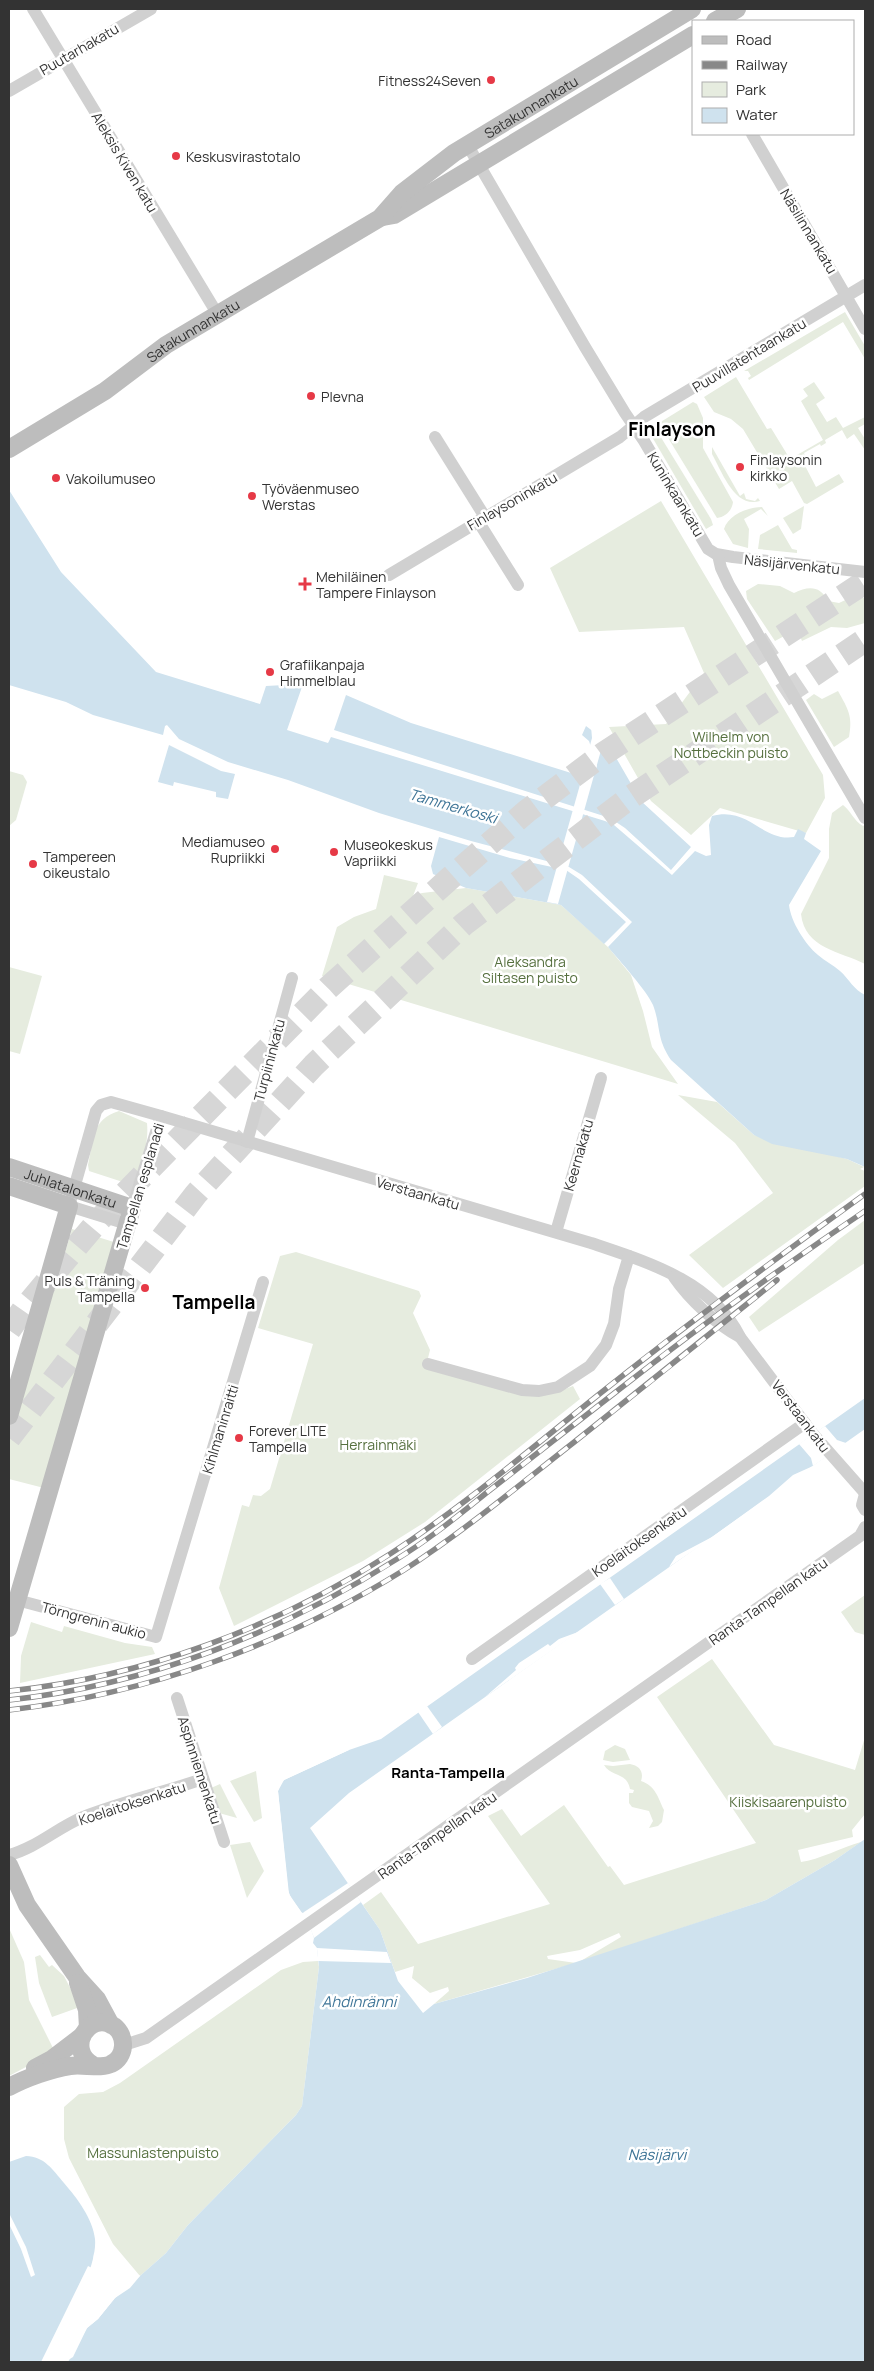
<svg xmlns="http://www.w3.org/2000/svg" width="874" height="2371" font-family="Manrope,sans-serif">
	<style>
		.green { fill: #e6ecdf }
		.water { fill: #cfe2ee }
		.pier { fill: #fff }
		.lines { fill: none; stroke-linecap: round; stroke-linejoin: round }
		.highway-tunnel { stroke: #d6d6d6; stroke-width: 24; stroke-dasharray: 24 12; stroke-linecap: butt }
		.street { stroke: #d0d0d0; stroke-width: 12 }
		.secondary { stroke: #bdbdbd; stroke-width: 18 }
		.rail-casing { stroke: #888; stroke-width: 5.5 }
		.rail { stroke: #fff; stroke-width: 4; stroke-dasharray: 11; stroke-linecap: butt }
		.poi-dot { fill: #e63946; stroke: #fff; stroke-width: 2 }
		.labels { text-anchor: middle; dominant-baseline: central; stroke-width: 5; stroke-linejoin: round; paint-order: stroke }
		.street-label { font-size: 14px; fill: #333; stroke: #fff }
		.poi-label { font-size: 14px; fill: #333; stroke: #fff; text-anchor: start }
		.park-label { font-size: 14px; fill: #56703f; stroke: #fff }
		.water-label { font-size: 15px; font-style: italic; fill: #3f7597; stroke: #fff }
		.neighbourhood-label { font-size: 15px; font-weight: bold; fill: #000; stroke: #fff }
		.district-label { font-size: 19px; font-weight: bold; fill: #000; stroke: #fff }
	</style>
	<rect width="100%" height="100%" fill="#fff"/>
	<g class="green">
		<polygon points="845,312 865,346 865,359 843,322 749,380 748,378 751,376 748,371 744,371"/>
		<polygon points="736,377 767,429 771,428 790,459 823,440 801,401 808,396 803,389 814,382 825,398 816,404 827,422 836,417 843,428 865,417 865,424 858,428 865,439 865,450 854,434 847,439 842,430 825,440 826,443 821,446 820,444 804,453 805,455 801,458 816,487 839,474 844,482 807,504 804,503 792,481 779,489 743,429 731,419 714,412 704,397"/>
		<path d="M693 402 697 404 703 418V448L733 502C732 511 725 517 717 518L659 423Z"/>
		<polygon points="654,426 711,519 713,525 706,529 648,430"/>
		<path d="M712 447 740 496 744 493 746 499 755 501 758 498 760 501C735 509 722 472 712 454Z"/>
		<polygon points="661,501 823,775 825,798 806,833 720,808 691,835 651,801 609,727 666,724 704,673 684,627 579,632 550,568"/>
		<polygon points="804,506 801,529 793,534 783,518"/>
		<path d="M762 507 768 516 761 509 744 519 749 529 748 548 733 544 724 529C728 515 748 507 762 507Z"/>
		<polygon points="778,525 792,549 797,550 797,553 758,549 760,535"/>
		<path d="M758 584 780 586 794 593C808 586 820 585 828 601L839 603 858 594 865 599V623L847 628 831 627 802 641 798 631 788 634 775 641 747 599 746 591Z"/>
		<path d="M838 691C848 709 853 716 849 737L834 747 806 700 814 694 822 699Z"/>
		<polygon points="9,771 23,775 27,782 16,820 9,826"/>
		<path d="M843 805C852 812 853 820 863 826L865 825V964C840 951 805 949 801 914L829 858V829L832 813Z"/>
		<polygon points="384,875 418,883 413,896 422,893 466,888 561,905 608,947 631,975 643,1011 652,1047 678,1084 322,976 337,927 354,917 376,909"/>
		<polygon points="9,967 42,976 20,1054 9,1051"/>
		<polygon points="678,1095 717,1102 754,1135 847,1159 864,1167 860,1169 865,1171 865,1186 723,1288 689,1255 773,1193 735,1143"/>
		<path d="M119 1111 147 1123C149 1143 142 1169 129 1184L89 1171 88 1165C94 1139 91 1120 119 1111Z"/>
		<polygon points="865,1220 865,1263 759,1332 749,1317 838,1240"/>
		<polygon points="72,1229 117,1243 44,1488 9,1479 9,1441"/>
		<polygon points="296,1252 419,1291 421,1296 413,1313 430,1350 426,1366 555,1393 573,1386 580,1399 425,1522 363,1561 234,1626 219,1588 242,1505 249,1507 253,1495 261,1496 270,1489 313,1344 258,1328 280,1256"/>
		<polygon points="865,1595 865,1635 855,1632 841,1612"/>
		<polygon points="31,1622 62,1632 64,1626 125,1643 152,1647 155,1654 20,1683 21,1656"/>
		<path d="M712 1659 774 1745 855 1770 865 1737V1814L852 1830 853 1837 798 1850 801 1862C819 1860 842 1847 861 1842L835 1860 766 1900 579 1962 621 1937 619 1933 580 1950 547 1956 548 1959 576 1963 434 2004 449 1991 448 1987 430 1993 412 1978 414 1966 395 1972 380 1930 363 1905 381 1892 418 1944 550 1904 488 1816 502 1809 521 1836 564 1805 608 1867 610 1866 624 1885 756 1843 657 1697Z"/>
		<polygon points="615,1745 625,1749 630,1760 613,1762 603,1760 605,1751"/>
		<path d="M630 1764C640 1766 644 1772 641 1781 656 1786 658 1798 664 1810L662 1822 658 1826 649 1828 653 1821 649 1811 632 1807 629 1803V1793H633L634 1790 630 1789C627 1772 611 1777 604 1765L613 1766Z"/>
		<polygon points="256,1771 262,1818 254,1822 230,1781"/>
		<polygon points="220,1784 237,1818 219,1813 211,1788"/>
		<polygon points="250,1842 264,1871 247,1898 230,1845"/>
		<polygon points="9,1928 24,1962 29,2000 53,2048 39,2060 9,2076"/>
		<polygon points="40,1955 49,1967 52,1965 64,1976 80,2007 52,2017 39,1983 35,1957"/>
		<polygon points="318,1961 319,1967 302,2106 296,2115 188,2225 166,2253 140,2276 113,2244 69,2158 64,2139 64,2107 79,2094 103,2092 120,2083 281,1970 303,1962"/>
	</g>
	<g class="water">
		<path d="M9 490 61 572 156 672 260 704 266 686 303 684 287 730 328 743 331 737 605 821 614 825 672 875 695 851 706 856 711 855 709 825 712 816C749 806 762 842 794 837L798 829 806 833 804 839 821 851 789 905C791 922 805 944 818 955 825 961 833 965 840 971 849 979 854 990 865 995V1167L847 1159 772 1144 754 1135 671 1060C656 1038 661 1026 653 1005 647 991 619 960 608 947L632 922 582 875 569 867 471 841 379 813 288 780 228 762 179 739 167 725 165 726 163 735 93 715 66 702 9 685Z"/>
		<polygon points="346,695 411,723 584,777 595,771 597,766 589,741 582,735 586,726 607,742 641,801 691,847 671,870 625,828 610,818 334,730"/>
		<polygon points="169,745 221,771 235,774 228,799 216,797 216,792 174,782 173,786 158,782"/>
		<polygon points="439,837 510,858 566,870 579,879 626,922 604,944 561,905 466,888 433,874 431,866"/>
		<polygon points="865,1398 865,1429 349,1793 310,1828 380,1930 398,1981 423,2013 434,2004 527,1978 766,1900 835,1860 865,1839 865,2362 68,2362 87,2328 98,2319 115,2298 166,2253 188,2225 296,2115 302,2106 319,1967 317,1948 313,1943 314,1938 305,1912 302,1913 289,1894 278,1791 284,1780 349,1750 381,1739"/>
		<path d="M26 2156C44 2156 53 2170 64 2183 77 2198 93 2219 95 2239 98 2271 60 2332 46 2362H9V2162Z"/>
	</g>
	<g class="pier">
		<polygon points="591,726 605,736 558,904 547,902 583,774 589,773 595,765 589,749 592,738"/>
		<polygon points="825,1426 837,1440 846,1443 813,1466 806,1474 669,1567 676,1556 712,1537 769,1496 793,1475 813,1466 811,1458 799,1444"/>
		<polygon points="610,1578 624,1599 615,1605 600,1584"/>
		<polygon points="578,1632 485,1697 516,1670 515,1668 519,1663 548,1644 550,1646 559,1639"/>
		<polygon points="427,1706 442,1727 433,1734 418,1712"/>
		<polygon points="348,1748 349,1750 284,1780 280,1785 278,1791 288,1890 291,1898 302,1913 299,1914 286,1894 276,1791 278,1784 282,1777"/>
		<polygon points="348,1883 361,1902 314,1938 304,1912"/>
		<polygon points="317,1948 387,1952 391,1963 318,1961"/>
		<polygon points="9,2213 26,2247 35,2275 31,2277 21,2249 9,2224"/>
		<polygon points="97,2251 94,2269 49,2362 41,2362 88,2266 92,2268 94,2253"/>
		<polygon points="139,2275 140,2276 130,2288 115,2298 98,2319 87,2328 73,2357 65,2362 85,2327 96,2318 114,2297"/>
	</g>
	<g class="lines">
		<g class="highway-tunnel">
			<polyline points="9,1330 23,1310 98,1221 328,988 448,880 527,811 603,754 865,582"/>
			<polyline points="9,1438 196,1194 314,1065 464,924 628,799 865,640"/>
		</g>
		<g class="street">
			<polyline points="33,9 218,315"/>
			<polyline points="9,91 151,9"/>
			<polyline points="752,134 865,329"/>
			<polyline points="467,144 585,347 625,413 644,441 708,549 716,554 733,557 865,572"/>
			<polyline points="435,437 485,517"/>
			<polyline points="478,521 518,585"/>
			<polyline points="718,555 721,568 729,585 865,818"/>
			<polyline points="389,575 620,437 644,417 865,285"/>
			<path d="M161 1116 591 1243C647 1262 712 1281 740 1337L813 1434 865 1493"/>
			<polyline points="247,1142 292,978"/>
			<polyline points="127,1224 69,1206 96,1111 101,1105 111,1102 161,1116 132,1208"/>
			<polyline points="556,1232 601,1078"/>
			<path d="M674 1277C690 1300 716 1324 740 1337"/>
			<polyline points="428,1364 522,1390 539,1391 558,1387 590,1366 606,1345 614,1324 619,1289 629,1256"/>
			<polyline points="865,1494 862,1505 865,1510"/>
			<polyline points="17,1600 156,1637 263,1282"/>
			<polyline points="472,1659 805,1423"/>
			<polyline points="177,1698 224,1842"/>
			<path d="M9 1855C36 1848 57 1828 83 1817 122 1802 164 1792 203 1779"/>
			<polyline points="124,2045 146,2038 860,1536 865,1527"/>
		</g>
		<g class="secondary">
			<polyline points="715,21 737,9"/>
			<polyline points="383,217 394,215 693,35"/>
			<path id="s1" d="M9 449 105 391 166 345 380 218 402 193 454 153 692 9"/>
			<path id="s2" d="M9 1167 132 1208 9 1628"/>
			<polyline points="9,1186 69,1206 9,1416"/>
			<polyline points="9,1865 27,1905 77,1977 97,1999 111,2025"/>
			<polyline points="78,1983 87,2010 88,2028"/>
			<polyline points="35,2068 52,2059 82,2036"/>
			<path d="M9 2087C26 2078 51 2069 70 2066 82 2064 102 2069 111 2064 126 2057 127 2036 114 2026 89 2010 65 2049 93 2065"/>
		</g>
		<g class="rail-casing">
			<g id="rail">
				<path d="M9 1691C144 1677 277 1627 390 1554 466 1505 536 1444 607 1388 691 1321 778 1257 865 1194"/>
				<path d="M9 1700C147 1685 280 1633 397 1559 430 1539 460 1514 490 1490 534 1456 577 1422 621 1388 700 1326 782 1267 865 1211"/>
				<path d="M9 1710C148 1694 285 1644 404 1570 463 1532 518 1486 573 1443 641 1389 709 1335 777 1280"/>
			</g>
		</g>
		<use href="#rail" class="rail"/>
	</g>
	<g class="poi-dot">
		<circle cx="491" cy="80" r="5"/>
		<circle cx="176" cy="156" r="5"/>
		<circle cx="311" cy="396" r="5"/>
		<circle cx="740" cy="467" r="5"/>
		<circle cx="56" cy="478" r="5"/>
		<circle cx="252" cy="496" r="5"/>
		<path d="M302.5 576.5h5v5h5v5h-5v5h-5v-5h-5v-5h5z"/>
		<circle cx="270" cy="672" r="5"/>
		<circle cx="275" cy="849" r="5"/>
		<circle cx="334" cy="852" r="5"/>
		<circle cx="33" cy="864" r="5"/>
		<circle cx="145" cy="1288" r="5"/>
		<circle cx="239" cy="1438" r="5"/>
	</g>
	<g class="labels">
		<g class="street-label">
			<text transform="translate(79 49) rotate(-30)">Puutarhakatu</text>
			<text stroke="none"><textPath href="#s1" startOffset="626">Satakunnankatu</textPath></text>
			<text transform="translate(125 162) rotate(59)">Aleksis Kiven katu</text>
			<text transform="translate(809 231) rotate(59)">Näsilinnankatu</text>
			<text stroke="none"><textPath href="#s1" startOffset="219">Satakunnankatu</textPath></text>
			<text transform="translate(749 355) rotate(-31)">Puuvillatehtaankatu</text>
			<text transform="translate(676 494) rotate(59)">Kuninkaankatu</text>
			<text transform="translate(512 501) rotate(-30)">Finlaysoninkatu</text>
			<text transform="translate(792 564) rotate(6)">Näsijärvenkatu</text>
			<text transform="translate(269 1060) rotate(-75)">Turpiininkatu</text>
			<text transform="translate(578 1155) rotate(-74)">Keernakatu</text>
			<text transform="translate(140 1186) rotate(-73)">Tampellan esplanadi</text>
			<text stroke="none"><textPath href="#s2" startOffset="65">Juhlatalonkatu</textPath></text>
			<text transform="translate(418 1193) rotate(16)">Verstaankatu</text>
			<text transform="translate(801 1416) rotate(53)">Verstaankatu</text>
			<text transform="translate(220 1429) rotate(-73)">Kihlmaninraitti</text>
			<text transform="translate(639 1541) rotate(-35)">Koelaitoksenkatu</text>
			<text transform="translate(768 1601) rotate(-35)">Ranta-Tampellan katu</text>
			<text transform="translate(94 1620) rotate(15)">Törngrenin aukio</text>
			<text transform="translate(200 1770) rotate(72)">Aspinniemenkatu</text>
			<text transform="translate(132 1803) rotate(-18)">Koelaitoksenkatu</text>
			<text transform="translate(437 1835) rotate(-35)">Ranta-Tampellan katu</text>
		</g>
		<g class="poi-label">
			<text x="481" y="80" text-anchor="end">Fitness24Seven</text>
			<text x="186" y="156">Keskusvirastotalo</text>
			<text x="321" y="396">Plevna</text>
			<text x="750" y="459">Finlaysonin<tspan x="750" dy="16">kirkko</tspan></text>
			<text x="66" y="478">Vakoilumuseo</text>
			<text x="262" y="488">Työväenmuseo<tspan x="262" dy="16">Werstas</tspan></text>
			<text x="316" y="576">Mehiläinen<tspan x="316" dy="16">Tampere Finlayson</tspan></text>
			<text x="280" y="664">Grafiikanpaja<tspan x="280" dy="16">Himmelblau</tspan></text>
			<text x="265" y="841" text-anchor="end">Mediamuseo<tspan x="265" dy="16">Rupriikki</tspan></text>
			<text x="344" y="844">Museokeskus<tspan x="344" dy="16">Vapriikki</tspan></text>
			<text x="43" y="856">Tampereen<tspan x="43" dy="16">oikeustalo</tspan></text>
			<text x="135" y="1280" text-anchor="end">Puls &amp; Träning<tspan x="135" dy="16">Tampella</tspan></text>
			<text x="249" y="1430">Forever LITE<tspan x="249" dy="16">Tampella</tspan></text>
		</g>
		<g class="park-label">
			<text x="731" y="736">Wilhelm von<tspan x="731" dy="16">Nottbeckin puisto</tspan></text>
			<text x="530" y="961">Aleksandra<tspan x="530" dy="16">Siltasen puisto</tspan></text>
			<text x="378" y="1444">Herrainmäki</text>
			<text x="788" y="1801">Kiiskisaarenpuisto</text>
			<text x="153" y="2152">Massunlastenpuisto</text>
		</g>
		<g class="water-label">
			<text transform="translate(453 806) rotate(16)">Tammerkoski</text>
			<text x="359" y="2001">Ahdinränni</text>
			<text x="657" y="2154">Näsijärvi</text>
		</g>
		<g class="neighbourhood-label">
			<text x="448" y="1772">Ranta-Tampella</text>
		</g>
		<g class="district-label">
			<text x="672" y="429">Finlayson</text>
			<text x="214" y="1302">Tampella</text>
		</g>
	</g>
	<rect width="874" height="2371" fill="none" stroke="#333333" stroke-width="20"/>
	<rect x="692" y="20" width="162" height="115" fill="#ffffff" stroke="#adadad"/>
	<rect x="702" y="36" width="25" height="8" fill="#bdbdbd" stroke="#adadad"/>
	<text x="736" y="45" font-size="15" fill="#333333">Road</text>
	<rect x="702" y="61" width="25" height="8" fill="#888888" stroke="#adadad"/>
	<text x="736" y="70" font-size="15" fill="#333333">Railway</text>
	<rect x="702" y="82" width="25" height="15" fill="#e6ecdf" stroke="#adadad"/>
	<text x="736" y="95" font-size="15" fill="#333333">Park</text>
	<rect x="702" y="108" width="25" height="15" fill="#cfe2ee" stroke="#adadad"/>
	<text x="736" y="120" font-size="15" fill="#333333">Water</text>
</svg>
